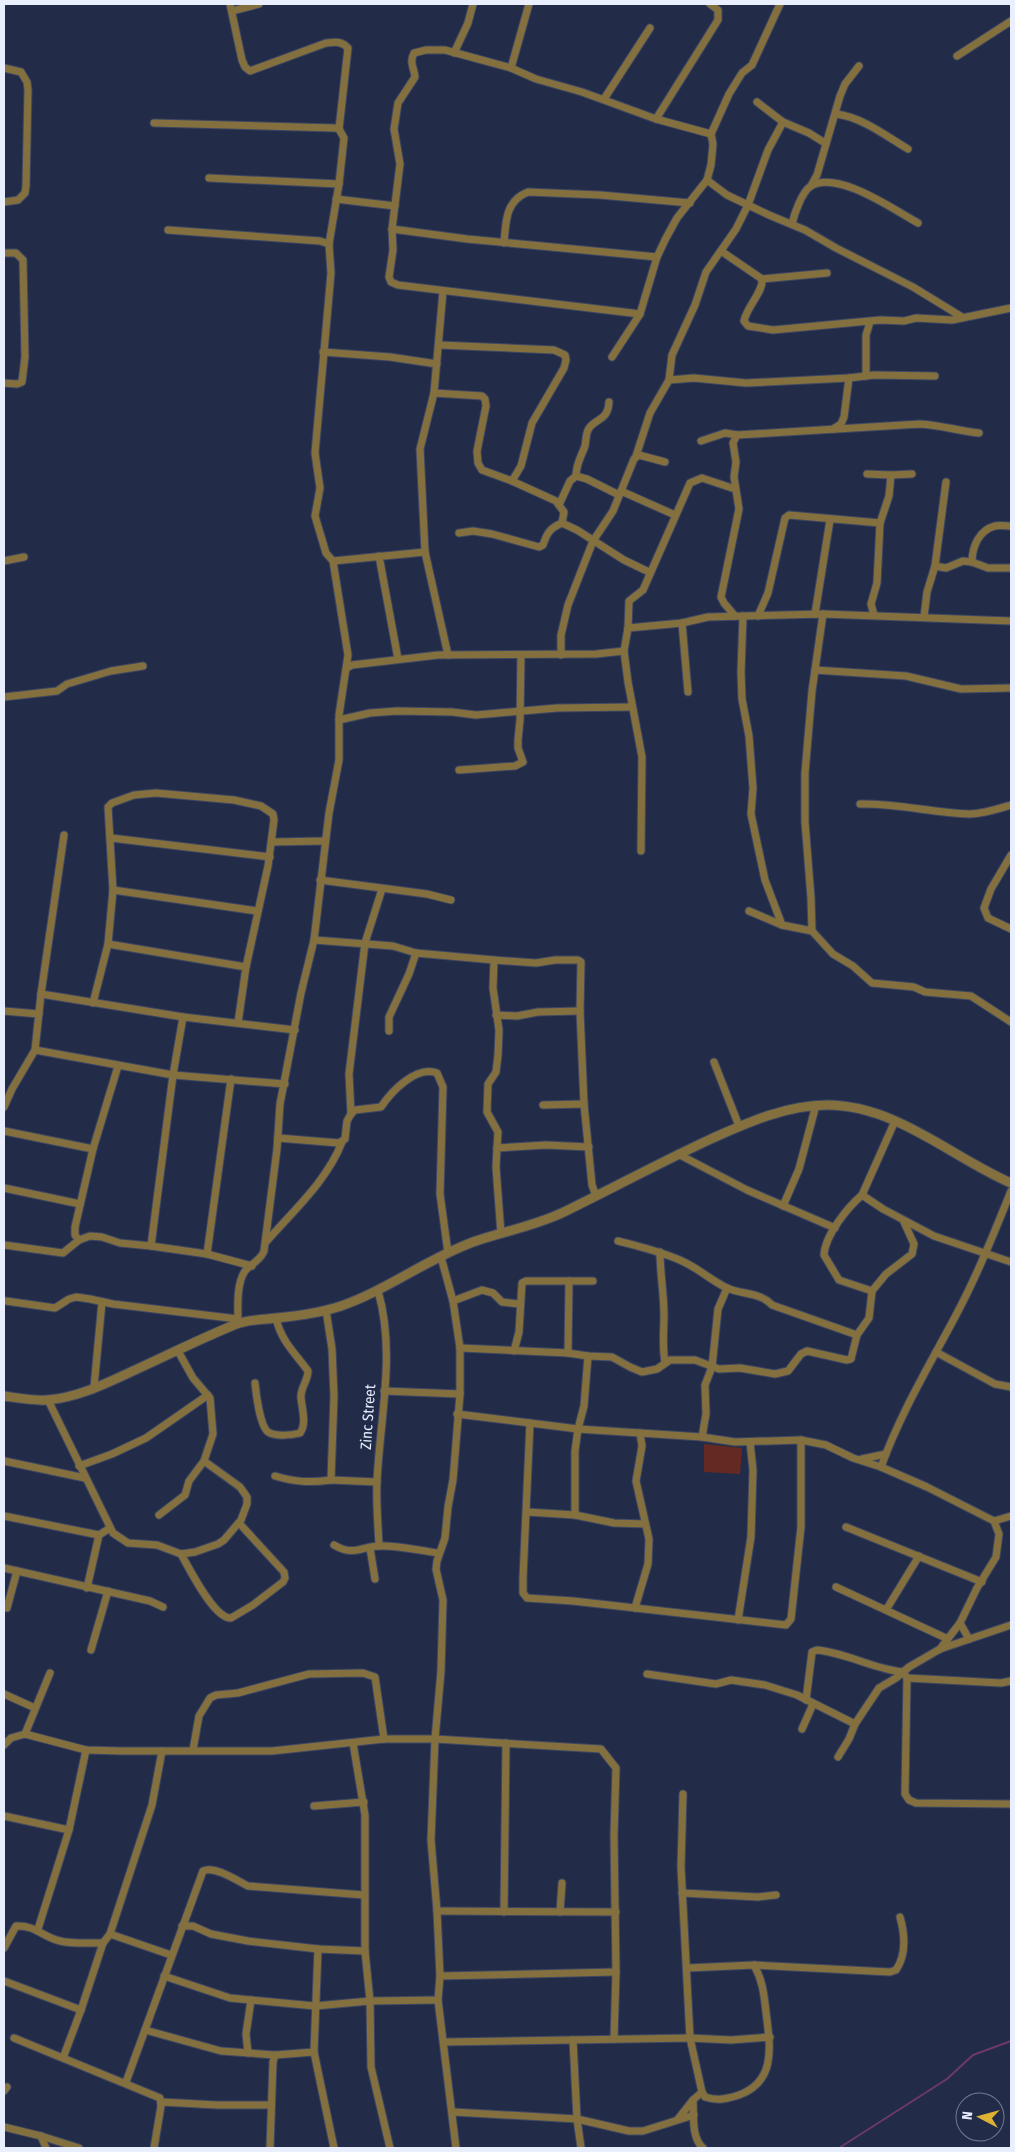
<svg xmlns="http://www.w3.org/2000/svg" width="1015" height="2152" font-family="'Fira Sans Condensed',sans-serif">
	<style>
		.grass { fill: #652923 }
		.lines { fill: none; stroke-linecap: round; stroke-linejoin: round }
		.stream { stroke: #6c396a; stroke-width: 2 }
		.minor-casing { stroke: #3e4762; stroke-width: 9 }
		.tertiary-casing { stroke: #3e4762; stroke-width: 11 }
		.minor { stroke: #84703f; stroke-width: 7 }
		.tertiary { stroke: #84703f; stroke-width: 9 }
		.labels { text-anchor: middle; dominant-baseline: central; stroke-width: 5; stroke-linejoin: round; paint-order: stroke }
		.street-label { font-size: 15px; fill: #e9efff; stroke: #222c49 }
	</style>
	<rect width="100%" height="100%" fill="#222c49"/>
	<polygon class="grass" points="704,1444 742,1448 740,1474 704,1472"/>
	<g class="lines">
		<polyline class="stream" points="839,2148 947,2079 973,2055 1011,2041"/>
		<g class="minor-casing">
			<g id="minor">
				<path d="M230 4 242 60 245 67 250 71 326 43C335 42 342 41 348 48L339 129"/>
				<polyline points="232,11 259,4"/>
				<polyline points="454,53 468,23 473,4"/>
				<polyline points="957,56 1011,21"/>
				<polyline points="4,68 21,72 27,82 28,90 26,186 25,193 18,200 4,202"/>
				<polyline points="511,68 529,4"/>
				<polyline points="604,99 650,28"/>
				<polyline points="757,102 783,122 809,133 825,143"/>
				<path d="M836 114C862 117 886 136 908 149"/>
				<polyline points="656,119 718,20 718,10 710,4"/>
				<polyline points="783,122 768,150 748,205 769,215 805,230 836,248 913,287 962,317"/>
				<path d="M154 123 335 128 339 129 344 138 339 184 329 244 331 273 315 453 320 488 315 516 326 553 333 561 348 655 339 715V760L329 813 314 940 301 993 280 1104 277 1149 264 1251C261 1260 251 1264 245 1271 236 1284 238 1308 238 1323"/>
				<polyline points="209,178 339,184"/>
				<polyline points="811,186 817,175 840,96 845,84 859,66"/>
				<polyline points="336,199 395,206"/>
				<path d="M792 224C794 215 802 191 811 186 838 170 894 210 918 223"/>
				<polyline points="392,229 467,239 657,257"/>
				<polyline points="168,230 320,241 329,244"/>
				<path d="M504 243C506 222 505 201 528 192L600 195 690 203"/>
				<path d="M721 251 762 279C764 291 747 306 744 321L748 326 773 330 880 320 904 321 916 318 952 320 1011 308"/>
				<polyline points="4,253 16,253 23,260 25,357 22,382 17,384 4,383"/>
				<polyline points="762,279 827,273"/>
				<path d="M640 314 398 285 391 282 389 277 393 250 392 229 400 164 394 129 398 103 415 77C414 67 409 63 414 53L426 50H445L511 68 536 79 582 92 656 119 711 134"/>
				<polyline points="439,345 554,350 565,355 566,360 564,368 532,423 521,466 512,481"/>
				<polyline points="323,352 390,357 437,364"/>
				<polyline points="612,357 640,314 657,257 666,238 677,218 707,180 711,165 713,144 711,134 729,94 742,73 752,65 780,4"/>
				<polyline points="866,376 866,335 870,322"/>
				<polyline points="669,380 694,378 746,383 849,378"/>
				<polyline points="434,393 482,396 485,399 486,406 477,451 478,463 482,470 512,481 556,501 564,512 562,523 577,530 624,560 649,572"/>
				<polyline points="833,429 841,424 844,417 849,378 874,375 935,376"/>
				<polyline points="701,441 725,433 737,435"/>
				<polyline points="636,456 650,413 669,380 672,355 695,305 706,272 736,229 748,205 727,195 707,180"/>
				<polyline points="867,474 891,475 912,474"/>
				<path d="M576 476C576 464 581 457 585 446 586 441 586 434 588 430 594 418 608 422 609 402"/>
				<polyline points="735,489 702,478 690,483 643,590 629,601 628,628 682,623 708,617 823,614 1011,621"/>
				<polyline points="621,491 675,515"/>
				<polyline points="559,505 570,481 576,476 587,479 619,495"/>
				<path d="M459 533 473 531 492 534 539 547 543 545C547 533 550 528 562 523"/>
				<polyline points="425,552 448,655"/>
				<polyline points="379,556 398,659"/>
				<polyline points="4,561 24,557"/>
				<polyline points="333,561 425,552 420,449 434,393 443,291"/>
				<path d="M972 562C972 547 979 530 995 526 999 525 1006 526 1011 526"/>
				<polyline points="935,566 946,568 963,561 972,562 988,568 1011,568"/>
				<polyline points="815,614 830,520"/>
				<polyline points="874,615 871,604 877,583 880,523 889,496 891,475"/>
				<path d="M735 616 724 603 721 597 739 509 734 477 736 462 733 443 737 435 920 424C940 425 959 431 979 433"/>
				<polyline points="743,616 741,672 742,699 749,736 753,788 751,814 765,880 782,925"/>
				<polyline points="758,616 768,593 785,518 789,515 880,523"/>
				<polyline points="924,617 927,592 935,566 946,482"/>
				<polyline points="682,623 688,692"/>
				<polyline points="628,628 624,651 628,682 642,757 641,851"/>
				<polyline points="561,655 561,635 568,605 593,541 613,511 634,459 639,455 665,462"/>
				<polyline points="347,668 352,665 438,655 596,654 624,651"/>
				<polyline points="815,670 906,676 961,689 1011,688"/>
				<polyline points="4,697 57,691 67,684 111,671 143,666"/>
				<polyline points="339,720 370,713 397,711 452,712 476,715 557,708 632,707"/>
				<polyline points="459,770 515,766 523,762 518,748 518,740 520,720 521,655"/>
				<path d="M860 804C898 803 932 813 969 814 983 814 998 809 1011 805"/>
				<polyline points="111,838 270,857"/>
				<polyline points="272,842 325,841"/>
				<polyline points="1011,855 991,889 984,908 988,918 1011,929"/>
				<polyline points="320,880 427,894 451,900"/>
				<polyline points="113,890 257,911"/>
				<polyline points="749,911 782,925 812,931 833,954 853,966 872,983 914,987 925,992 971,996 1011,1022"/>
				<polyline points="812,931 811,898 805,822 805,773 812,691 823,614"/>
				<polyline points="314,940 393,946 416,953 494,960 536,963 555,960 578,960 581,962 580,1011 584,1104"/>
				<polyline points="108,944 246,967 238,1023"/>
				<polyline points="494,960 493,988 499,1030 498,1055 496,1072 488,1084 487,1112 498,1132 497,1148"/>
				<polyline points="41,994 183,1017 295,1030"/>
				<polyline points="93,1003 108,944 113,890 108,807 112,803 134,795 156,793 234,800 261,806 273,814 274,820 268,866 246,967"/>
				<polyline points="4,1011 39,1014"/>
				<polyline points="496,1015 517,1016 538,1012 580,1011"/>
				<polyline points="389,1031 389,1017 409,974 416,953"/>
				<polyline points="35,1050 173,1075 285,1084"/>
				<polyline points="714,1062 739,1126"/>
				<polyline points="543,1105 584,1104 592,1185 596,1196"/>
				<polyline points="4,1107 12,1089 35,1050 41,994 64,835"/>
				<path d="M351 1114 355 1110 381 1107C391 1092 416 1065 437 1073L443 1087 440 1194 448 1253"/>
				<polyline points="895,1121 862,1195 883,1209 934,1236 1011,1262"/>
				<polyline points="4,1131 93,1149 75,1227 75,1235 79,1240"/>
				<polyline points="278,1138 339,1143 345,1139 347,1121 351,1114 349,1074 365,943 382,889"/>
				<polyline points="93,1149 118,1066"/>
				<polyline points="678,1154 747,1190 835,1228"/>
				<polyline points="4,1188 80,1204"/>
				<path d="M862 1195C848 1207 825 1235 824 1255L839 1280 872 1291"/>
				<polyline points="783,1206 799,1169 816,1105"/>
				<polyline points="501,1234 496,1167 497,1148 546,1145 589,1147"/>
				<path d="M618 1241C641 1247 663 1252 684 1262 699 1269 712 1281 727 1288 743 1295 760 1292 772 1305L857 1335"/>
				<path d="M266 1242C293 1211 327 1181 342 1142"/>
				<polyline points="4,1245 63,1253 79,1240 90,1236 102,1237 120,1243 151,1246 207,1254 252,1266"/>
				<polyline points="151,1246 173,1075 183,1017"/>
				<path d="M660 1252C660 1273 664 1294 664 1315 664 1331 662 1346 665 1362"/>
				<polyline points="207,1254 231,1079"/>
				<polyline points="441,1257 453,1301 460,1348 460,1394 453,1480 448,1507 445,1538 437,1561 436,1569 443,1600 441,1671 435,1739 431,1840 437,1911 440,1976 438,2000 456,2148"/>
				<path d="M378 1291C396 1352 380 1418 377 1481 376 1502 378 1524 379 1546"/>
				<polyline points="6,1301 55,1308 69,1299 76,1297 90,1299 113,1304 238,1319"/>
				<polyline points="453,1301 482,1290 493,1293 502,1302 519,1304"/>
				<polyline points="326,1310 332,1349 334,1396 331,1480 377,1482"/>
				<polyline points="460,1348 568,1353 588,1356 612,1357 630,1367 642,1372 657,1369 670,1360 695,1360 719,1369 740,1368 775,1374 788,1371 801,1354 807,1351 847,1360 851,1359 857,1335 869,1318 872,1291 886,1274 912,1254 914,1244 904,1222"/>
				<polyline points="514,1351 519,1332 522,1283 526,1281 593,1281"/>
				<polyline points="936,1352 995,1384 1011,1387"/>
				<polyline points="568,1353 569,1281"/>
				<path d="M255 1383C256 1394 260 1426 268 1432 275 1437 293 1435 300 1433 307 1424 302 1409 301 1398 300 1388 308 1381 308 1371 295 1353 281 1341 276 1318"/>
				<polyline points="94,1387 102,1302"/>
				<polyline points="384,1391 460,1394"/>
				<polyline points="48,1400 113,1533 128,1543 157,1545 181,1554 195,1552 218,1544 224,1540 241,1520 247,1504 247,1497 240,1487 204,1461 213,1434 210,1398 193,1378 178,1351"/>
				<polyline points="457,1414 578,1429 702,1437 735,1442 801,1440 826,1445 853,1458 881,1467 927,1487 994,1521 999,1534 996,1557 977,1588 960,1623 940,1649"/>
				<polyline points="530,1423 523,1578 523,1593 527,1598 573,1601 786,1625 791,1619 801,1527 801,1440"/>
				<polyline points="702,1437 706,1414 705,1385 712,1367 718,1309 727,1288"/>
				<polyline points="862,1459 886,1454"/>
				<polyline points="4,1461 85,1478"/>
				<polyline points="79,1466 112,1454 146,1438 208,1395"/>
				<path d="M881 1467C900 1414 929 1366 955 1317 977 1276 994 1233 1011 1191"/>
				<path d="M275 1476C295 1482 310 1483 331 1480"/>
				<polyline points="527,1512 575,1515 614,1523 645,1524"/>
				<polyline points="159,1515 185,1495 189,1481 204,1461"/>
				<polyline points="575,1515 575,1451 578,1429 584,1406 588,1356"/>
				<polyline points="4,1516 99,1535"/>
				<polyline points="994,1521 1011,1516"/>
				<polyline points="846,1527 982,1582"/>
				<path d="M334 1545C354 1557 361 1546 380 1546 399 1545 420 1551 439 1553"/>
				<polyline points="370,1548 375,1579"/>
				<path d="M181 1554C189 1568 214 1619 231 1618L253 1605 283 1582 285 1578 284 1572 239 1523"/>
				<polyline points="4,1568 150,1601 163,1607"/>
				<polyline points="836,1587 948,1639"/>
				<polyline points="87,1588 99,1535 110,1528"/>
				<polyline points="7,1608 17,1571"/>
				<polyline points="635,1608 648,1564 649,1539 636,1481 642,1446 640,1433"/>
				<polyline points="886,1610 919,1556"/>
				<polyline points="738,1620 751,1537 753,1470 750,1442"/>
				<polyline points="960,1623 969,1639"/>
				<polyline points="91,1650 108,1591"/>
				<polyline points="647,1674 716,1684 731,1680 765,1685 797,1695 855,1724"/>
				<polyline points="907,1678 1001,1683 1011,1681"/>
				<polyline points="4,1694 35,1708"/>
				<path d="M806 1700 812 1652 817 1650C847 1653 873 1669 903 1672L907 1678 905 1794 909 1800 916 1803 1011 1804"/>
				<polyline points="802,1729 813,1704"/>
				<polyline points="25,1734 50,1673"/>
				<polyline points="353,1743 365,1815 365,1951 370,2001 371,2067 390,2148"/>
				<polyline points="4,1745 11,1738 25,1734 86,1750 122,1751 272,1751 384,1739 435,1739 601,1749 616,1768 614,1835 616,1972 614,2039"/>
				<polyline points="193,1750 199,1716 210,1698 216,1695 238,1693 309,1674 363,1673 375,1677 384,1739"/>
				<polyline points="838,1757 849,1739 855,1724 879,1688 896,1678 909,1667 940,1649 1011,1625"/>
				<path d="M683 1794 681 1867 690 2038 702 2092 693 2100C694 2114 691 2138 703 2148"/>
				<polyline points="314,1806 364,1802"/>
				<polyline points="4,1816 69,1830 86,1750"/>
				<polyline points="682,1893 758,1897 776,1895"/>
				<polyline points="437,1911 616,1912"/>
				<polyline points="504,1912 506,1743"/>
				<polyline points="560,1912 562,1883"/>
				<polyline points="182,1926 193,1926 211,1934 248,1941 318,1949 365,1951"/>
				<polyline points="38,1929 69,1830"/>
				<polyline points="110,1934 171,1955"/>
				<path d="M4 1948 16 1926C36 1925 42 1937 60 1941 73 1944 89 1943 103 1943"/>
				<polyline points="318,1949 314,2052 334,2148"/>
				<path d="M687 1968 754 1965 890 1972 896 1970C907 1954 905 1935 900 1917"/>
				<polyline points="164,1976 230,1998 315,2006 370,2001 438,2000"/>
				<polyline points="440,1976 616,1972"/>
				<polyline points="4,1981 81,2010"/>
				<polyline points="145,2030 221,2051 275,2055 314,2052"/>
				<polyline points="14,2038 160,2098 161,2106 154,2148"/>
				<polyline points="573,2040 577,2119 581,2148"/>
				<polyline points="444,2042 690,2038 731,2040 770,2037"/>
				<polyline points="248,2053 246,2034 251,2000"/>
				<polyline points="63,2058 81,2010 103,1943 110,1934 152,1805 162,1751"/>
				<path d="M126 2082 203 1871C214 1865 238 1881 248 1886L364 1895"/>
				<polyline points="4,2091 7,2087"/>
				<path d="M702 2092 705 2097C717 2101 727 2099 739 2095 777 2081 770 2045 766 2012 764 1995 763 1981 754 1965"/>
				<polyline points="161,2102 217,2105 271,2105"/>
				<polyline points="453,2112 577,2119 629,2131 643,2131 694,2115"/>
				<polyline points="678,2119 693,2100"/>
				<polyline points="4,2127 41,2136 79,2148"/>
				<polyline points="41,2136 46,2148"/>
				<polyline points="270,2148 273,2062 275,2055"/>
			</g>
		</g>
		<g class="tertiary-casing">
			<path id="tertiary" d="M4 1396C18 1398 33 1401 47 1400 77 1398 107 1383 135 1370 168 1355 200 1339 234 1325 247 1319 262 1320 276 1318 298 1316 320 1313 341 1306 387 1290 427 1259 473 1242 504 1231 536 1226 566 1211 615 1187 663 1161 713 1138 749 1122 787 1105 827 1105 896 1105 951 1157 1011 1183"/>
		</g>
		<use href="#minor" class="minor"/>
		<use href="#tertiary" class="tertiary"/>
	</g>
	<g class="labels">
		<g class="street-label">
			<text transform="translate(368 1417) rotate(-86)">Zinc Street</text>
		</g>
	</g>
	<rect width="1015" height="2152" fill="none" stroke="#e9efff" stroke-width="10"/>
	<g transform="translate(980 2117) rotate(276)"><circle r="24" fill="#222c49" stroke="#727a92"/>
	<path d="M0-4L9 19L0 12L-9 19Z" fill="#ddb133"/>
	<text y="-8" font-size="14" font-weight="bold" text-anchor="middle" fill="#e9efff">N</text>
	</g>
</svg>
